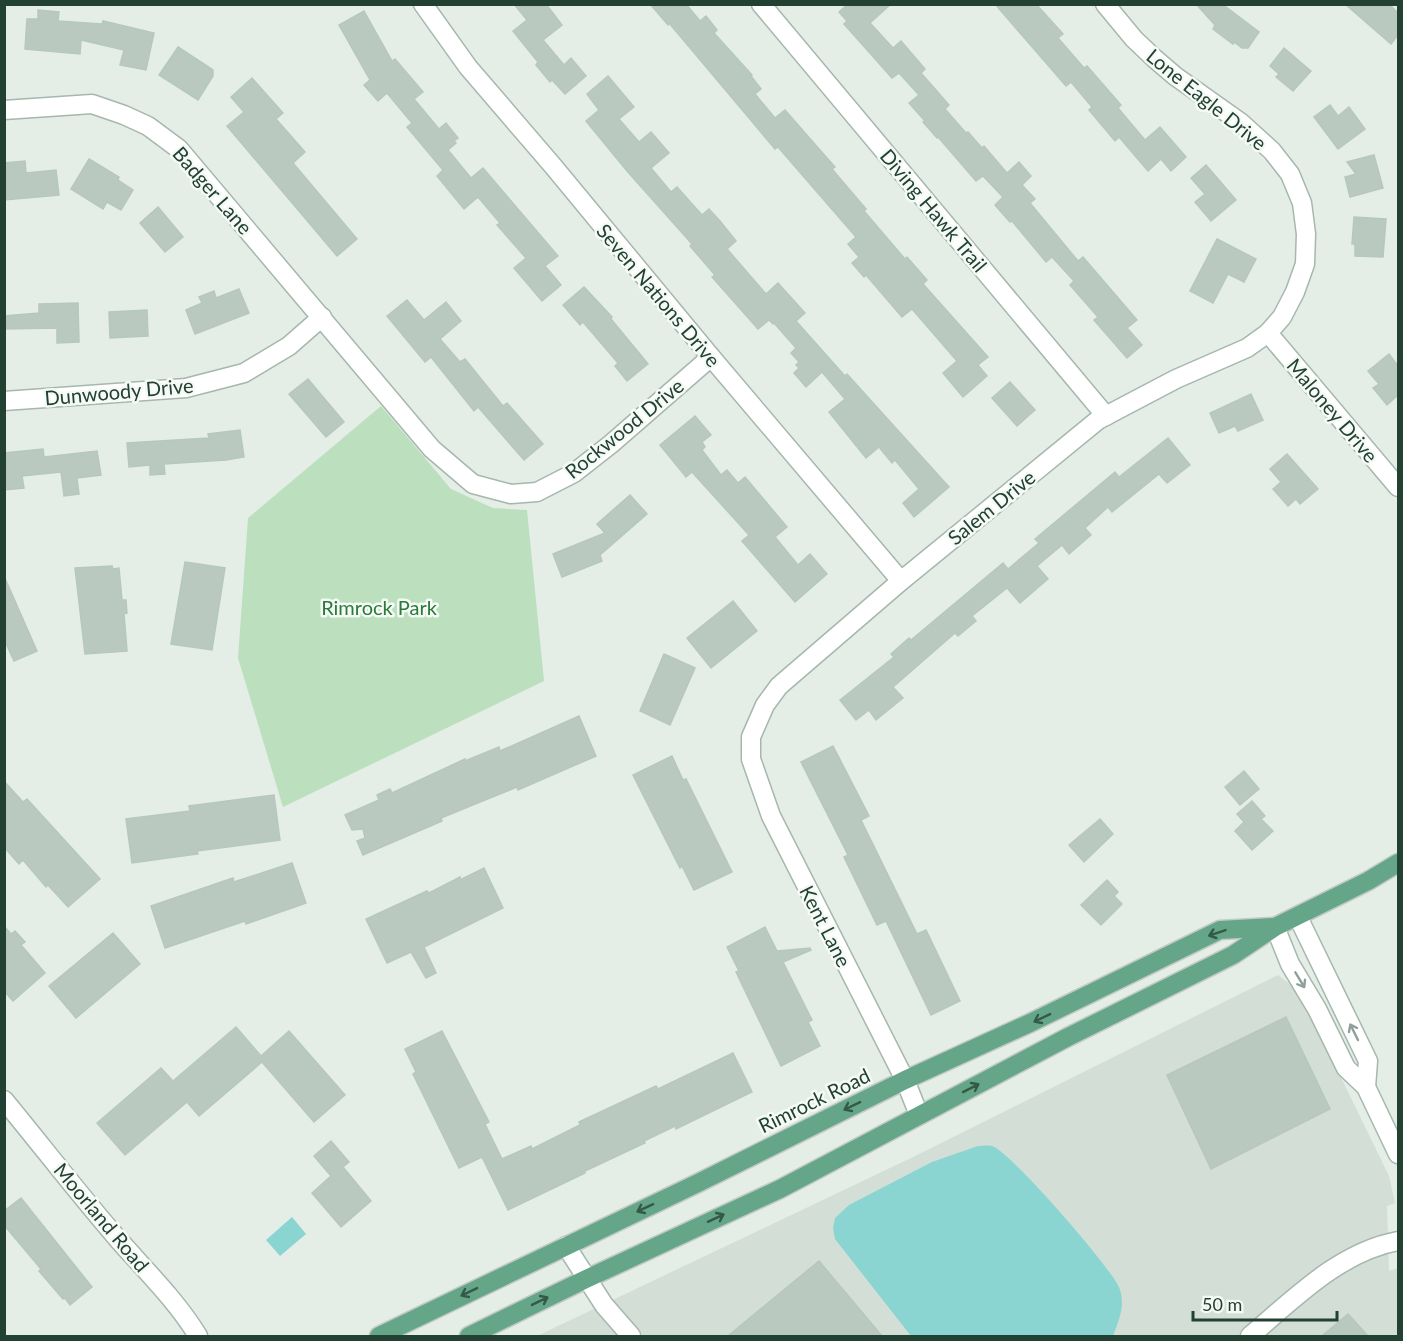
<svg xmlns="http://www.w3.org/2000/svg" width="1403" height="1341" font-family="Lato,sans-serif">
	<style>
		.built { fill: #d2ded6 }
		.green { fill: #bce0be }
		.water { fill: #8ad5d1 }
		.building { fill: #b9c9c0; stroke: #b6c8bd; stroke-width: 1.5 }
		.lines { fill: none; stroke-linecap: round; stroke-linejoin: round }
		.minor-casing { stroke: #a6b7ad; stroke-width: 21 }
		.major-casing { stroke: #c1cac6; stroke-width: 21 }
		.minor { stroke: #fff; stroke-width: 18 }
		.major { stroke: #66a688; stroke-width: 18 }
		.oneway { stroke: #335a48 }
		.oneway2 { stroke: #90a098 }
		.labels { text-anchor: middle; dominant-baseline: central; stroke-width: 5; stroke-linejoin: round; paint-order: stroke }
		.street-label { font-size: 20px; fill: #224132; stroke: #f5faf6 }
		.park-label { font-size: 20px; fill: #2a7a39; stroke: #f5faf6 }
	</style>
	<rect width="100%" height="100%" fill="#e4eee7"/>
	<polygon class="built" points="1278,975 1291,985 1315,1024 1389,1176 1395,1203 1387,1206 1389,1271 1398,1268 1398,1336 537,1336 913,1157"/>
	<polygon class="green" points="381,406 451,489 493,508 527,510 544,681 283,807 238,658 248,518"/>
	<g class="water">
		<path d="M978 1146C982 1146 988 1145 992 1146 1011 1152 1110 1267 1119 1287 1126 1305 1119 1320 1113 1336H911L835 1239 833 1228 835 1218 849 1205 932 1162Z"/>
		<polygon points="292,1217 306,1234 280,1256 266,1240"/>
	</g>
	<g class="building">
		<polygon points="514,4 546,4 562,25 543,40 564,65 571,58 586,76 565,94 552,80 550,82 536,65 538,62 513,31 527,20"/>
		<polygon points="650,4 686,4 700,21 706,16 717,30 714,33 752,75 751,76 761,89 755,94 775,118 785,110 835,167 832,169 866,209 864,211 905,259 907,257 927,280 923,284 988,357 978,365 987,376 963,397 943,373 957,361 912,309 902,317 866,275 864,277 852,263 859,257 848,244 856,237 778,147 775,149 669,23 668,25"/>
		<polygon points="848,4 891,4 870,23 893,48 901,41 925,69 921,73 949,105 945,109 966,133 968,132 982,148 984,146 1007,173 1019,162 1031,176 1022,185 1035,199 1030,203 1078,261 1083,257 1137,320 1127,328 1142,345 1127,358 1094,320 1098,317 1070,285 1074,281 1052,257 1046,262 1012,221 1010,222 995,205 1003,197 983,176 976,181 938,137 937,138 923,122 925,121 909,103 919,95 899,73 892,78 844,24 847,21 839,12"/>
		<polygon points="995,4 1036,4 1063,34 1058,38 1084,68 1087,66 1121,105 1118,108 1145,140 1160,127 1186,157 1171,171 1161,159 1148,171 1119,137 1115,141 1089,110 1092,107 1071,82 1066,86"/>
		<polygon points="1196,4 1222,4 1259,32 1248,48 1242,48 1234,42 1233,44 1213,29 1215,25"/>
		<polygon points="1345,4 1389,4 1398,13 1398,35 1391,44"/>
		<polygon points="38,10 59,12 58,21 102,24 103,21 154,33 146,70 120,65 124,50 81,40 80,54 25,49 27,19 38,19"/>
		<polygon points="364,11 392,61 395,59 423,92 414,99 439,129 446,123 458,138 454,141 456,143 448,150 471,178 483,168 558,256 545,266 561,285 542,301 514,268 526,258 497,225 500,223 478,197 464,209 437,176 443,170 407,127 412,123 387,93 378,101 364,85 370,80 339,25"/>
		<polygon points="178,47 213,70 213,76 198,100 159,75"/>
		<polygon points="1284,48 1311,71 1293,91 1276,77 1279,74 1270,66"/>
		<polygon points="608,76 634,107 619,119 639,142 651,132 669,153 651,168 671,192 677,187 702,215 709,209 720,221 736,241 727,249 766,294 778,283 805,313 796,321 845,376 847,374 949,487 914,517 903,503 919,489 895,460 892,463 879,447 866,458 829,412 845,399 822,372 806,387 794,373 799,368 796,365 799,362 791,353 796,348 774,323 773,324 769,320 758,329 712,277 715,275 690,246 692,244 627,171 586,121 599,110 587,94"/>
		<polygon points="252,78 283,113 276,119 305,152 293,163 357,239 337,256 227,126 244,112 231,97"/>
		<polygon points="1330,105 1338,116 1349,107 1365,129 1338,149 1314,117"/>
		<polygon points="1374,155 1383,188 1350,197 1345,177 1356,174 1347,162"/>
		<polygon points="89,159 119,177 118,180 133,190 121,210 107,202 103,209 71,189"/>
		<polygon points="25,161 26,173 56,170 59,195 4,200 4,163"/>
		<polygon points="1206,165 1236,200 1211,221 1195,202 1205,194 1191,178"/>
		<polygon points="158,207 183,237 165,252 140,223"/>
		<polygon points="1354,217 1386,219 1383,257 1355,256 1355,244 1352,244"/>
		<polygon points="1217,239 1256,259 1244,282 1228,274 1213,303 1190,291"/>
		<polygon points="584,287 612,317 611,319 648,364 627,381 615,366 618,363 583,322 580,325 563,305"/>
		<polygon points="239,289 249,313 195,334 186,310 202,303 199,297 214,291 216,298"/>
		<polygon points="407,300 424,320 446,302 461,321 440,339 460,362 465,359 503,406 507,403 543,444 524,460 478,407 474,411 431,357 425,362 387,316"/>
		<polygon points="78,303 79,342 57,343 57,328 4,329 4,316 39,313 39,304"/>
		<polygon points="147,310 148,336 110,338 109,312"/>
		<polygon points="1389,354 1398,366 1398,395 1387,405 1373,388 1379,384 1368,371"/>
		<polygon points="308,379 344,422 326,437 289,394"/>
		<polygon points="1010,382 1035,410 1017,426 992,398"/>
		<polygon points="1251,394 1263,420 1238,431 1235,426 1219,433 1210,413"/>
		<polygon points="695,416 711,435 702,442 705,447 702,450 721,475 727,470 738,483 745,477 787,527 775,537 798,565 810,554 827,574 795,602 742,541 749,535 692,472 686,477 660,445"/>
		<polygon points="240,430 244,457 226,460 164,464 165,474 150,475 150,465 129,467 127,443 209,438 208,434"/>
		<polygon points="1168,438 1190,465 1167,483 1159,474 1112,512 1108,507 1085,528 1091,535 1069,554 1062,545 1037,566 1048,579 1020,603 1007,588 972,616 976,621 958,636 955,633 893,687 903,698 876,720 869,710 856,720 840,700 894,657 891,654 909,638 911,640 1003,563 1008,569 1039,543 1035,539 1115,472 1119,477"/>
		<polygon points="43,449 44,457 97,451 101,475 77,478 79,494 64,496 61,472 22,476 24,488 4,490 4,453"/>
		<polygon points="1287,454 1318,489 1300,504 1296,499 1288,506 1273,489 1281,482 1270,469"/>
		<polygon points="630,495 647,514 600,555 602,561 562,577 553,554 605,533 597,524"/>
		<polygon points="185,562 225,568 212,650 171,644"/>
		<polygon points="112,566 113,569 119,568 122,600 126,600 127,613 124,614 127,651 85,654 75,568"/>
		<polygon points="4,576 37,651 14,661 4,639"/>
		<polygon points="733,601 757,631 711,668 687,638"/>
		<polygon points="664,654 695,668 670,725 640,711"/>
		<polygon points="579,716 596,756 518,790 517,787 485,800 441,818 442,821 363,855 357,841 365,838 363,829 352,830 345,815 379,800 377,795 390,789 392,793 465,759 465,761 499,747 500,751"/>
		<polygon points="833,746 869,816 861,820 917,934 926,930 960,1001 931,1015 886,921 877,925 844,857 848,855 801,762"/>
		<polygon points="672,756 683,780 686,779 732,872 694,890 682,866 680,868 633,775"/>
		<polygon points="1244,771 1259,789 1240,805 1225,787"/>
		<polygon points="4,781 23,802 27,799 100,879 68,907 48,885 46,887 23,860 19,864 4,847"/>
		<polygon points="274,795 280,840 197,851 198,854 132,863 126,819 190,811 189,806"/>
		<polygon points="1252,801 1265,816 1261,819 1273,831 1252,850 1235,831 1244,822 1237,814"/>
		<polygon points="1100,819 1113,834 1084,862 1069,845"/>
		<polygon points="292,863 306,903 246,924 245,921 165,948 151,906 233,878 234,882"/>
		<polygon points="484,868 503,908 424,947 436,973 426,978 411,952 387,963 366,919 427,891 429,893 460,877 460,880"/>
		<polygon points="1107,880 1118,892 1114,896 1122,904 1101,925 1081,905"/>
		<polygon points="4,926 11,934 15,931 25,942 21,945 45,973 13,1001 4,991"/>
		<polygon points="765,927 777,951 810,948 811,950 783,962 812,1020 808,1022 820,1046 781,1066 736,972 739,971 727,947"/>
		<polygon points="113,933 140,964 76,1018 49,986"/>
		<polygon points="1286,1017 1330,1109 1211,1169 1167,1075"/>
		<polygon points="236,1027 261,1056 289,1031 345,1095 314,1122 262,1062 199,1116 187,1102 125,1155 97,1123 161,1068 173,1081"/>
		<polygon points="442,1031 489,1122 485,1124 502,1159 531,1146 532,1149 580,1125 579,1122 656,1086 658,1089 733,1053 752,1092 676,1129 675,1126 644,1141 645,1143 585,1171 585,1173 508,1210 482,1157 459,1168 413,1074 416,1072 405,1049"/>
		<polygon points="331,1141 349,1162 343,1167 371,1201 341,1227 312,1193 331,1176 314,1156"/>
		<polygon points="21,1198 92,1287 70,1305 65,1298 63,1299 39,1271 41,1269 4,1225 4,1211"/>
		<polygon points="819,1261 882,1336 728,1336"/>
		<polygon points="1348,1314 1368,1336 1322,1336"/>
	</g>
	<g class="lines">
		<g class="minor-casing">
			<g id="minor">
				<polyline points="423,4 468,67 553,166 711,357 901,581"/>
				<polyline points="761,4 1106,416"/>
				<polyline points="4,110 92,104 124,115 148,126 179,149 432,449 473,484 511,494 537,492 574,473 611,444 711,357"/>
				<polyline points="1268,333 1398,487"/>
				<polyline points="4,401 186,388 244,373 289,346 322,317"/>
				<polyline points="1298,917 1368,1061 1366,1087"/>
				<polyline points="1275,927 1290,964 1317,1009 1346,1068 1366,1087 1398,1154"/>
				<path d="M4 1100C42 1146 78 1193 117 1238 145 1270 176 1300 198 1336"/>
				<polyline points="919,1115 905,1080 771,816 751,759 751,737 765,705 779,686 901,581 1098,420 1176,379 1247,348 1268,333 1282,317 1295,292 1305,264 1306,234 1302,203 1290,174 1272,151 1240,122 1175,76 1154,58 1134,39 1105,4"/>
				<polyline points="566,1246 604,1305 631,1336"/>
				<path d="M1250 1336C1294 1299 1339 1252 1398 1241"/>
			</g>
		</g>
		<g class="major-casing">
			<g id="major">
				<polyline points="379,1336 698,1183 905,1080 1030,1023 1220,930 1274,927"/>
				<polyline points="469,1336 586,1279 780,1189 1068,1037 1233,955 1275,927 1368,881 1398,863"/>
			</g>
		</g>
		<use href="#minor" class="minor"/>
		<use href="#major" class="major"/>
	</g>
	<defs><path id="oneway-shaft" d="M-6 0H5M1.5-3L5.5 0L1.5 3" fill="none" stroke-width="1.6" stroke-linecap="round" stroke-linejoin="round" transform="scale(1.5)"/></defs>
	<g class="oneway">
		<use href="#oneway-shaft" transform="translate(1217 933) rotate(161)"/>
		<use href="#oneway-shaft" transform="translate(1042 1018) rotate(154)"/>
		<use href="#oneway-shaft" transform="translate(971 1088) rotate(-27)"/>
		<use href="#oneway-shaft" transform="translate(852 1106) rotate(154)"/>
		<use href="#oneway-shaft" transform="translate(645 1208) rotate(155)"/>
		<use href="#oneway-shaft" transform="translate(716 1218) rotate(-25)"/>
		<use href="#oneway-shaft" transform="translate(469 1292) rotate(154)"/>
		<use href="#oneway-shaft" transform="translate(540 1301) rotate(-26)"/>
	</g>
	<g class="oneway2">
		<use href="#oneway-shaft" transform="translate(1300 980) rotate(59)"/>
		<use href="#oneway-shaft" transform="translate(1354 1032) rotate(-116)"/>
	</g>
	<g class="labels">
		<g class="street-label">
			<text transform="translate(1207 99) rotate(39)">Lone Eagle Drive</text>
			<text transform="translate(213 190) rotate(49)">Badger Lane</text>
			<text transform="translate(934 210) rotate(50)">Diving Hawk Trail</text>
			<text transform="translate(659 295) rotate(50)">Seven Nations Drive</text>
			<text transform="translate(119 391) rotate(-5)">Dunwoody Drive</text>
			<text transform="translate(1333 410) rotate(50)">Maloney Drive</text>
			<text transform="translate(624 428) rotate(-39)">Rockwood Drive</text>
			<text transform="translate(991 507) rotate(-39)">Salem Drive</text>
			<text transform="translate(826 926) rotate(63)">Kent Lane</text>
			<text transform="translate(814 1100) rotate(-26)">Rimrock Road</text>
			<text transform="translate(102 1217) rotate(50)">Moorland Road</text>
		</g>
		<g class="park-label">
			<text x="379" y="607">Rimrock Park</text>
		</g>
	</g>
	<rect width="1403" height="1341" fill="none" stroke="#224132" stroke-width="12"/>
	<path d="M1193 1311v9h144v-9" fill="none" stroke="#224132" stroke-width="3"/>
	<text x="1202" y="1311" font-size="18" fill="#224132" stroke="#f5faf6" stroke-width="4.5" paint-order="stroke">50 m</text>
</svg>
